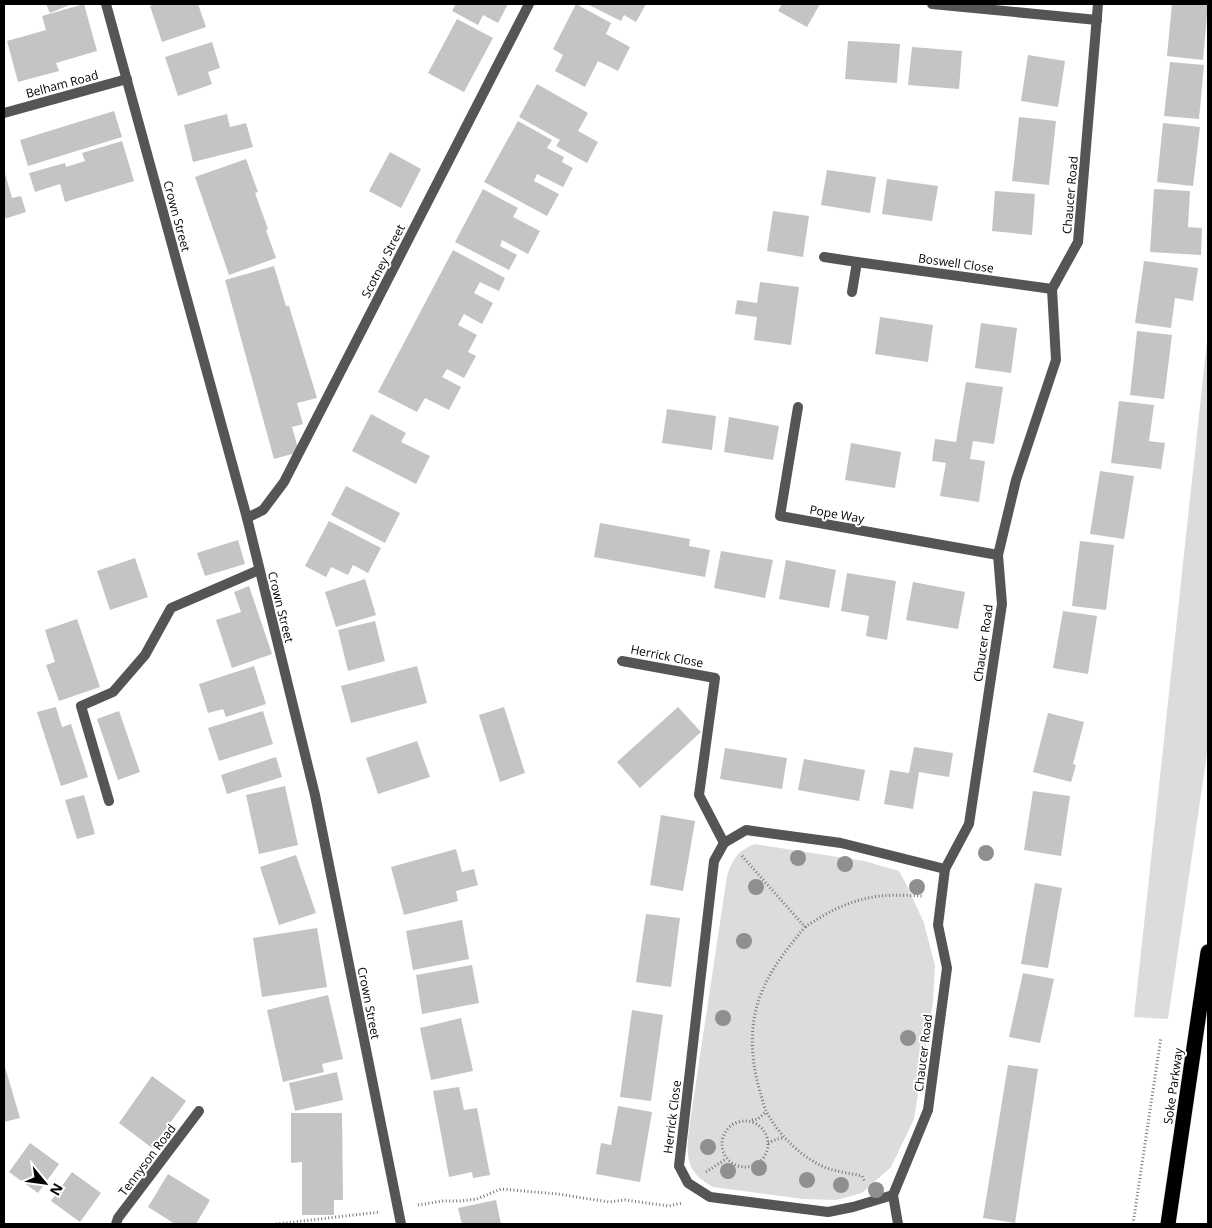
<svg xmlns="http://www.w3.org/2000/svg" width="1212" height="1228" font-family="'Open Sans',sans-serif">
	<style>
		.green { fill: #dcdcdc }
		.building { fill: #c4c4c4 }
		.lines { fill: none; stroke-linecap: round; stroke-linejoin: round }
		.highway-casing { stroke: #dbdbdb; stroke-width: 16 }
		.path { stroke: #777; stroke-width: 3; stroke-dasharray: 1 2.5; stroke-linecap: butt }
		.lane { stroke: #555; stroke-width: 10 }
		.street { stroke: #555; stroke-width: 10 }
		.highway { stroke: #000; stroke-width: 15 }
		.tree { fill: #8f8f8f }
		.labels { text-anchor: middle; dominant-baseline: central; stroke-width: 4; stroke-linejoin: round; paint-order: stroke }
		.street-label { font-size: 12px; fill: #000; stroke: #fff }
	</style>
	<rect width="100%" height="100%" fill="#fff"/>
	<g class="green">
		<polygon points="1208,332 1208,747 1168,1019 1134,1017"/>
		<path d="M754 844 864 861 899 871 908 888 924 923 935 966 933 1002 914 1119 891 1167 862 1193 836 1200 803 1199 713 1187C686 1172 686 1158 689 1129L727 876C733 858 737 852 754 844Z"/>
	</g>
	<g class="building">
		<polygon points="46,4 72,4 50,13"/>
		<polygon points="84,4 97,51 56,63 59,71 18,82 7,41 46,30 42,16"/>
		<polygon points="156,4 198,4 206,27 162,42 150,6"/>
		<polygon points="456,4 508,4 498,23 483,15 478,25 452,11"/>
		<polygon points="576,4 611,23 606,34 630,47 618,71 598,61 585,87 555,71 563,55 553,49"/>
		<polygon points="587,4 646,4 636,22 624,15 621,21"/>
		<polygon points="782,4 820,4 807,27 778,11"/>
		<polygon points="1172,4 1208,4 1203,60 1167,56"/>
		<polygon points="457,19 493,38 464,92 428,73"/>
		<polygon points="848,41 900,44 897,83 845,79"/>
		<polygon points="212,42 220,68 208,72 212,84 178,96 165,57"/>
		<polygon points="912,47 962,51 959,89 908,85"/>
		<polygon points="1028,55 1065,61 1058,107 1021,101"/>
		<polygon points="1170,62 1204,65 1199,119 1164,116"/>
		<polygon points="537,84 588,113 578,131 598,142 587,163 556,146 560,140 519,117"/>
		<polygon points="114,111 122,137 28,166 20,140"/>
		<polygon points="227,114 230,127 246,123 253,147 193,162 184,125"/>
		<polygon points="1019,117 1056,121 1049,185 1012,181"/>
		<polygon points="518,121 552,140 547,148 564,157 562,162 573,168 563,187 537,174 534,181 559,194 547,216 484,182"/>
		<polygon points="1163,123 1200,127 1193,186 1157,182"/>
		<polygon points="122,141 134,181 65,202 60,184 35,192 29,173 65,163 66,167 85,161 82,153"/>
		<polygon points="390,152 421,169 401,208 369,191"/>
		<polygon points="246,159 258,192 255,193 268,229 266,230 276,258 229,275 195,177"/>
		<polygon points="4,170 12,198 21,196 26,212 4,219"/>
		<polygon points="827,170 876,177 870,213 821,205"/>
		<polygon points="887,179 938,186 932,221 882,214"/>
		<polygon points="483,189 518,208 513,217 540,231 528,254 502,240 500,246 517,255 509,270 455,242"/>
		<polygon points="1154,189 1190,191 1188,227 1202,228 1201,255 1150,252"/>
		<polygon points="995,191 1035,194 1032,235 992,231"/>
		<polygon points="773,211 809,216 803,257 767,251"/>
		<polygon points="453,250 505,278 499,291 480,282 474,293 493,303 482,324 464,314 458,325 477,335 468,352 476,356 464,378 447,369 442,377 461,387 449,410 425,398 417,412 378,392"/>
		<polygon points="1144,261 1198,268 1193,301 1175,298 1171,328 1135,323"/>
		<polygon points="274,266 286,306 289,306 317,398 297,403 303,424 292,427 299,452 274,459 225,280"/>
		<polygon points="760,282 799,287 791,345 754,340 757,317 735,314 737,300 757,303"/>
		<polygon points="880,317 933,325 928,362 875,354"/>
		<polygon points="981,323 1017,328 1011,373 975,368"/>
		<polygon points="1137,331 1172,335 1164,399 1130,395"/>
		<polygon points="966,382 1003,387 994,444 973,441 970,459 985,461 979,502 940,496 946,463 932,461 935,439 956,442"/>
		<polygon points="1119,401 1154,405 1149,441 1165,443 1161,469 1111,463"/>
		<polygon points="667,409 716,416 712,450 662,443"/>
		<polygon points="371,414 406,433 401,442 430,456 416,484 352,451"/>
		<polygon points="729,417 779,426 773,460 724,452"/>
		<polygon points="851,443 901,452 895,488 845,480"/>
		<polygon points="1100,471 1134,476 1124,539 1090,534"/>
		<polygon points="346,486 400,513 385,543 331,515"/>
		<polygon points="329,521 381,548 368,573 353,565 348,575 331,567 326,577 305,566"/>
		<polygon points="600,523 690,539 689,546 710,550 705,577 594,557"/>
		<polygon points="238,540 245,564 205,576 197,553"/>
		<polygon points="1080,541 1114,545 1106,610 1072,606"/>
		<polygon points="721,551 773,560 765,598 714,588"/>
		<polygon points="135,558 148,597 110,610 97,571"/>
		<polygon points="786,560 836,570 829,608 779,599"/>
		<polygon points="847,573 896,581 887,640 866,636 869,616 841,611"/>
		<polygon points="365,579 376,615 336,627 325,592"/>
		<polygon points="913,582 965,592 958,629 906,620"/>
		<polygon points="249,586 272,654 232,668 216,620 241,612 234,592"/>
		<polygon points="1063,611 1097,616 1088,674 1053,668"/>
		<polygon points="77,619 100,687 59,701 46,665 55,662 45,630"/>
		<polygon points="375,621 385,661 348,671 338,630"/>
		<polygon points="254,666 266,704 226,717 223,709 208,713 199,684"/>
		<polygon points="417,666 427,703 351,723 341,686"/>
		<polygon points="56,707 62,727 71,724 88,777 61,786 37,712"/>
		<polygon points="504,707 525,773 500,782 479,715"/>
		<polygon points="678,707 701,732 640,788 617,762"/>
		<polygon points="119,711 140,772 118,780 97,719"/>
		<polygon points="263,711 273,744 219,761 208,728"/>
		<polygon points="1048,713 1084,722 1073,764 1076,765 1071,782 1033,772"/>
		<polygon points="417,741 430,777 378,794 366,758"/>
		<polygon points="914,747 953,753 949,777 919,772 913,809 884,804 890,770 909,773"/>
		<polygon points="725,748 787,758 782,789 720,779"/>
		<polygon points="276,757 282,777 227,794 221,775"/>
		<polygon points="804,759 865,770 859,801 798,790"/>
		<polygon points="285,786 298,845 259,854 246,795"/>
		<polygon points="1033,791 1070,796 1061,856 1024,850"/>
		<polygon points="84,795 95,834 77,839 65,800"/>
		<polygon points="661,815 695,821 683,891 650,885"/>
		<polygon points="456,849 462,872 474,869 478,885 456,891 458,901 404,915 391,867"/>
		<polygon points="296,855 316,913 279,925 260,867"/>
		<polygon points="1035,883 1062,888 1048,968 1021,964"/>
		<polygon points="646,914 680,918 671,987 636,982"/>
		<polygon points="462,920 469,959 413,970 406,931"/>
		<polygon points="317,928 327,987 262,997 253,938"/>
		<polygon points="472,965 479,1003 422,1014 416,975"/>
		<polygon points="1023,973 1054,979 1040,1043 1009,1037"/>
		<polygon points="328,995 343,1059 322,1064 324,1072 283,1082 267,1010"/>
		<polygon points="632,1010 663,1015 651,1101 620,1097"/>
		<polygon points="461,1018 473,1071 431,1080 420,1028"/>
		<polygon points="1008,1065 1038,1069 1015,1223 983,1218"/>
		<polygon points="5,1067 20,1118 4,1122 4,1068"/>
		<polygon points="337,1072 343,1100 295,1111 289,1083"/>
		<polygon points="152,1076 186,1101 152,1148 119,1123"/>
		<polygon points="459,1087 464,1110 477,1108 490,1175 473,1178 472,1172 449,1177 433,1091"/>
		<polygon points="618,1106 652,1112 640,1182 596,1174 601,1143 611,1145"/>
		<polygon points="291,1113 342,1113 343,1200 334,1200 334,1215 302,1215 302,1162 291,1163"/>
		<polygon points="30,1143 59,1164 38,1193 9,1172"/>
		<polygon points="72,1172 101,1193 80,1222 51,1201"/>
		<polygon points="168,1174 210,1200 196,1224 175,1224 148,1207"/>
		<polygon points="496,1200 501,1224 462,1224 458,1208"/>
	</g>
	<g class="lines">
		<g class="highway-casing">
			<polyline id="highway" points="1168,1224 1208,952"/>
		</g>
		<g class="path">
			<path d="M742 856 805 927C787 949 771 968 761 994 748 1026 751 1063 761 1095 763 1101 764 1108 767 1113 780 1136 800 1156 824 1167 836 1172 850 1173 862 1176L865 1182"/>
			<path d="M805 927C823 915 842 904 864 899 882 894 903 895 922 896"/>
			<polyline points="752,1120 758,1119 766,1112"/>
			<circle cx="745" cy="1144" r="23"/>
			<polyline points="768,1143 777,1139 783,1138"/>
			<polyline points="706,1172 726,1159"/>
			<polyline points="418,1205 443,1201 461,1201 477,1199 501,1189 558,1194 609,1202 625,1200 669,1206 682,1203"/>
			<polyline points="276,1224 380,1212"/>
			<polyline points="1133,1224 1161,1037"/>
		</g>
		<polyline class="lane" points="109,801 81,706 113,692 145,655 171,608 259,570"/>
		<g class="street">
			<polyline points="106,4 247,518 315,795 401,1224"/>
			<polyline points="932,4 1097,20"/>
			<polyline points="4,113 127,79"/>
			<polyline points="824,257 857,262"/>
			<polyline points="852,292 857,262 1052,289"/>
			<polyline points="798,407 780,516 998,555"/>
			<polyline points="247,518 263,510 284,482 529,4"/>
			<polyline points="622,661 715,678 699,795 724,843"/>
			<polyline points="893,1195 853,1207 828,1212 710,1197 688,1183 679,1166 714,861 724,843 746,830 841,843 945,869"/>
			<polyline points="116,1224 118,1218 199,1111"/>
			<polyline points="898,1224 893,1195 928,1110 947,968 938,925 945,869 969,824 1002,604 998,555 1016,480 1056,360 1052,289 1078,242 1098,4"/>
		</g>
		<use href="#highway" class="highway"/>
	</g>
	<g class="tree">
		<circle cx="986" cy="853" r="8"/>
		<circle cx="798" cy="858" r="8"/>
		<circle cx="845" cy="864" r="8"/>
		<circle cx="756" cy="887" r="8"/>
		<circle cx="917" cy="887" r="8"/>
		<circle cx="744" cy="941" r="8"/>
		<circle cx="723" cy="1018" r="8"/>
		<circle cx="908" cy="1038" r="8"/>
		<circle cx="708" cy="1147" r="8"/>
		<circle cx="759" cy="1168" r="8"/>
		<circle cx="728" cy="1171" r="8"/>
		<circle cx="807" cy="1180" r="8"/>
		<circle cx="841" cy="1185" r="8"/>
		<circle cx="876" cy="1190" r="8"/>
	</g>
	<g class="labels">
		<g class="street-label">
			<text transform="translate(62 84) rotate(-15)">Belham Road</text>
			<text transform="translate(1070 195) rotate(-85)">Chaucer Road</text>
			<text transform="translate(177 216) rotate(75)">Crown Street</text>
			<text transform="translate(383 261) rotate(-63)">Scotney Street</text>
			<text transform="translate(956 263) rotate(8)">Boswell Close</text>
			<text transform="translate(837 514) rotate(10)">Pope Way</text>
			<text transform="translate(281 607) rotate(76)">Crown Street</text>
			<text transform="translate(983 643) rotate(-82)">Chaucer Road</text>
			<text transform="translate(667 656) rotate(11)">Herrick Close</text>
			<text transform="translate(369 1003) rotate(79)">Crown Street</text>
			<text transform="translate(923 1053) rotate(-83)">Chaucer Road</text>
			<text transform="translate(1173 1086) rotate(-82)">Soke Parkway</text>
			<text transform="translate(672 1117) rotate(-83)">Herrick Close</text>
			<text transform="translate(147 1160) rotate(-53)">Tennyson Road</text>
		</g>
	</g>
	<rect width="1212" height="1228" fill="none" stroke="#000000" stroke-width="10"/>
	<g transform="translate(45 1183) rotate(119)" stroke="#ffffff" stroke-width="4" paint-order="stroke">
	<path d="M0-4L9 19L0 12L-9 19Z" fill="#000000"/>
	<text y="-8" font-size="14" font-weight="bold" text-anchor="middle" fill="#000000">N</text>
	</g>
</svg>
